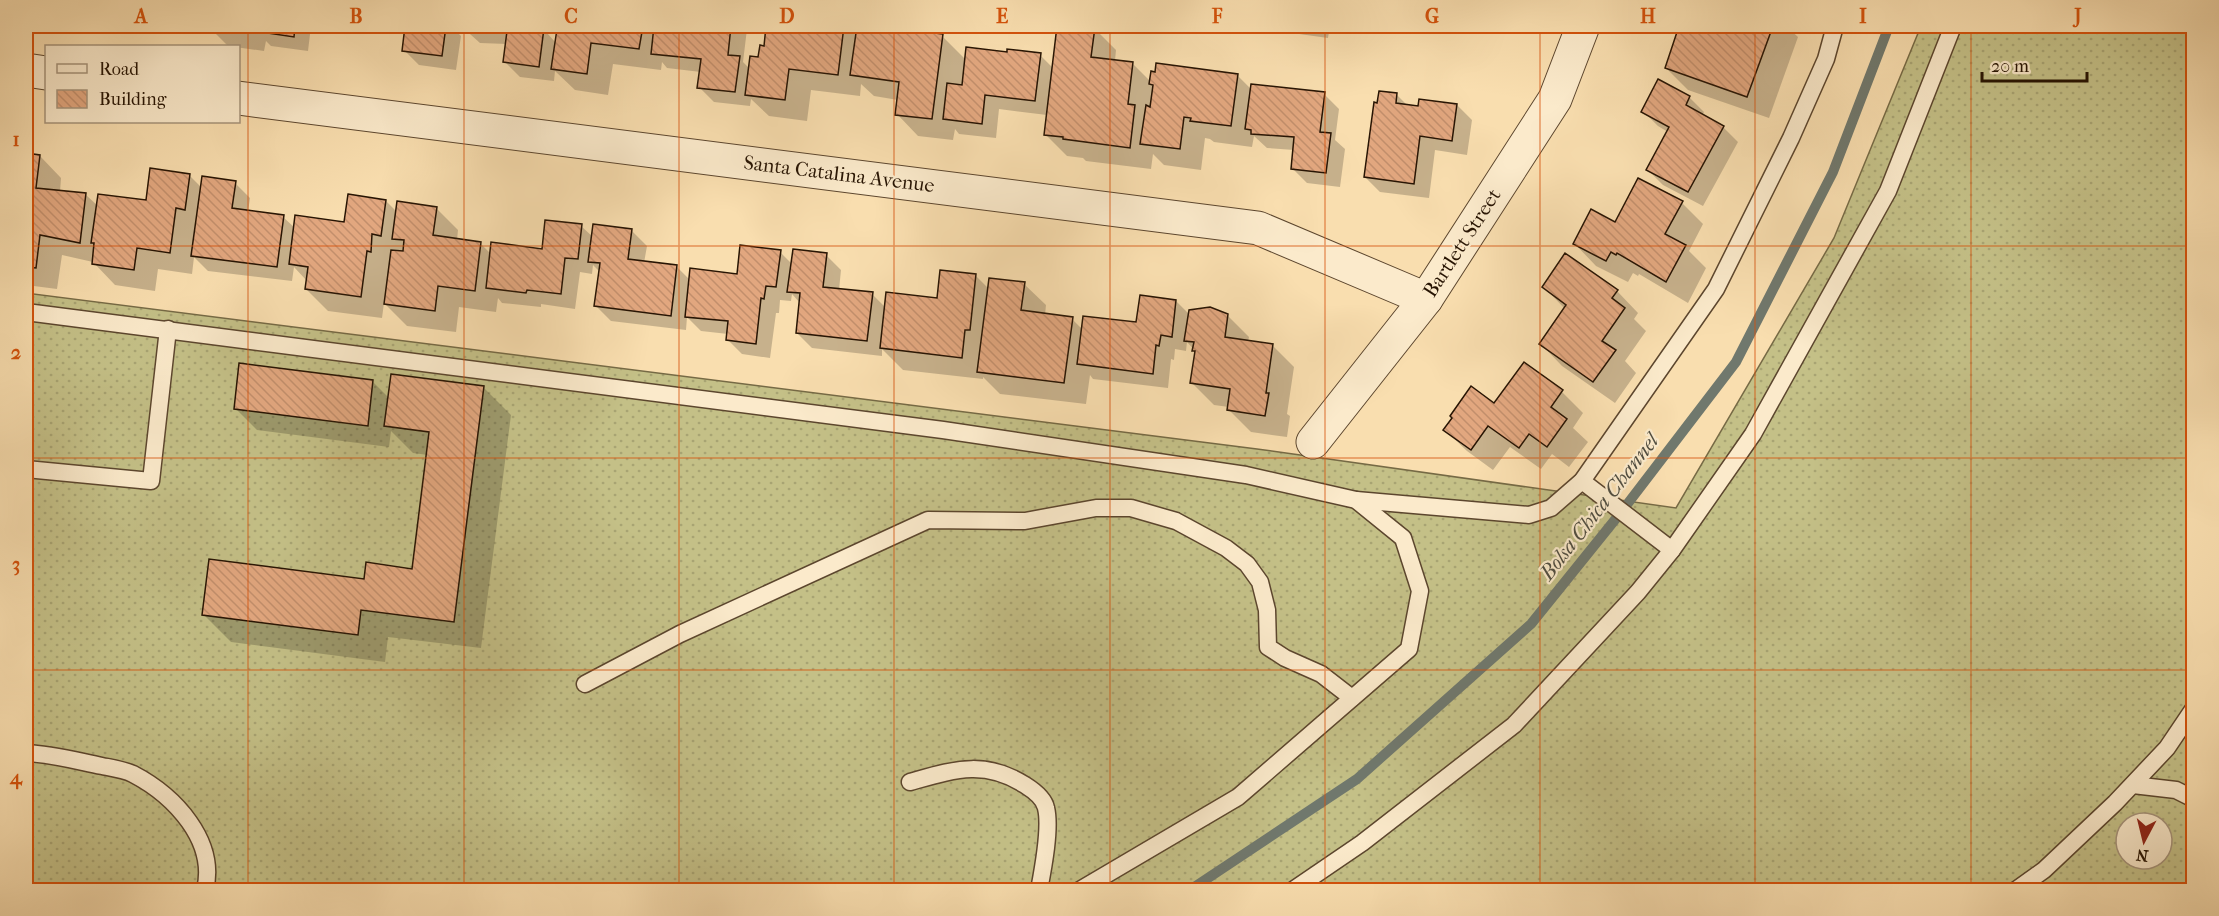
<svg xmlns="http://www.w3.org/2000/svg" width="2219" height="916" font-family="'IM FELL French Canon',serif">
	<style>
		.grass { fill: url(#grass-dots); stroke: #766a45; stroke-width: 1.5; fill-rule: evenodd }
		.shadow { fill: #0003 }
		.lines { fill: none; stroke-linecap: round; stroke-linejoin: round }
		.stream { stroke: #70786d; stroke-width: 10 }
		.building { fill: url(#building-back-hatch); stroke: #271403; stroke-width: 1.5 }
		.lane-casing { stroke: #5c462e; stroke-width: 19 }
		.street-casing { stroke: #5c462e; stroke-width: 35 }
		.lane { stroke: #fbeacb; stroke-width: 16 }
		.street { stroke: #fbeacb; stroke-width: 33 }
		.grid { fill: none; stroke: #d5520b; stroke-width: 1.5; stroke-opacity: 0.55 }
		.labels { text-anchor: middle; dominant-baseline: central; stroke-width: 4.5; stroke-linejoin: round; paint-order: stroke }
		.street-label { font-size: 20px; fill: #271403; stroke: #fbeacb }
		.water-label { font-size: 21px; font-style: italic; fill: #514e41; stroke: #fbeacb }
		.neatline { fill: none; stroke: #d5520b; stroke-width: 2 }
		.grid-label { font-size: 20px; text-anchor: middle; font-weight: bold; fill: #d5520b }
	</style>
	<defs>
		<pattern id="grass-dots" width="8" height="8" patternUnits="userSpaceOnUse" patternTransform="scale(1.5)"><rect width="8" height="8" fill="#c4c087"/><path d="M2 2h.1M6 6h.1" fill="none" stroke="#a8a473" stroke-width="1.8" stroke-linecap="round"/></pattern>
		<pattern id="building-back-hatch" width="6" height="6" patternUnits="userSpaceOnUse" patternTransform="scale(1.5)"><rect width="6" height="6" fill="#e2a77f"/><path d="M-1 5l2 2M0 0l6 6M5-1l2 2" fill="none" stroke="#c28f6c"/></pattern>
	</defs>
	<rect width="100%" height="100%" fill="#f9deaf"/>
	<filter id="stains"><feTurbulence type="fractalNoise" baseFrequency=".00333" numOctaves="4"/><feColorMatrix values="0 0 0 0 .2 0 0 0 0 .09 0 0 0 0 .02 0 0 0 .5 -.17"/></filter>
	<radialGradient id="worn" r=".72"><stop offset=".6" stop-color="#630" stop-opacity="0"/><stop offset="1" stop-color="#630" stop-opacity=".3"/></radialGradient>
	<path class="grass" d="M1921 26H2193V890H26V293L1257 449 1676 508 1834 238ZM2126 823H2162V859H2126Z"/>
	<g class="shadow">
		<polygon points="208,26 311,26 308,51 271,46 266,41 264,51 228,46"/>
		<polygon points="374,26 456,26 455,30 461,36 456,70 419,65 404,50 406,32 376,28"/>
		<polygon points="461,26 548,26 547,33 556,43 567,32 568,26 743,26 747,29 743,62 750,69 760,58 765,47 768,26 876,27 875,26 943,26 941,35 966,60 1008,54 1040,55 1053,68 1058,26 1094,28 1116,50 1115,61 1132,63 1151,82 1237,75 1252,90 1324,94 1339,109 1335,140 1345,149 1340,187 1307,183 1292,168 1294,150 1267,148 1254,136 1252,147 1214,142 1210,139 1205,138 1201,170 1164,165 1153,154 1151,169 1086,161 1083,158 1067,156 1045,134 1047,115 999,109 996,138 959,134 955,129 953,140 918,136 897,114 898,100 874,96 861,84 860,96 811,90 807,121 769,116 751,99 750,106 714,102 699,87 701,72 667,68 662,62 661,70 613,64 608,95 575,90 555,71 554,81 520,77 505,62 507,44 480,43"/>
		<polygon points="1285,26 1330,26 1328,38 1292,33"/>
		<polygon points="1681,26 1786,26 1798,37 1769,118 1688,90 1666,68"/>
		<polygon points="1396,94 1408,106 1457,105 1472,120 1467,155 1435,150 1429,198 1380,192 1365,177"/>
		<polygon points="1689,97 1704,112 1702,116 1723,127 1738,142 1703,206 1663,185 1648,170 1668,132 1658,126 1643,111"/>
		<polygon points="26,154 40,156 61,178 60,192 86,195 98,206 147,202 189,175 202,188 235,183 250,198 248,212 283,217 295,228 346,224 386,201 397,212 436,208 458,230 457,240 480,243 491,254 543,250 581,226 593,237 632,231 647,246 644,263 677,267 690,280 738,275 780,252 792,264 826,255 841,270 839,290 872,294 886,308 938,299 976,276 989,289 1024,284 1046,305 1045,315 1072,319 1082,329 1138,324 1176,301 1190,315 1227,315 1249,337 1248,342 1272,345 1294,367 1287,414 1290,416 1287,437 1251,432 1229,410 1229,407 1214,405 1192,383 1197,353 1187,342 1186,351 1175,349 1174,360 1171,359 1168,388 1093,379 1090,375 1086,404 1000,394 983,377 983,379 903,370 882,349 882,356 812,348 797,333 800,303 792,294 791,301 780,300 779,313 776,313 770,358 742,354 727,339 728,334 701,331 687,317 686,330 611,321 596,306 600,272 593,265 592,274 580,272 575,309 541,304 541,307 502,303 498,298 496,312 459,307 456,332 407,326 384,303 382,318 328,311 306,289 307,281 294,267 292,281 208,271 194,257 192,274 158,269 155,291 115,285 93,262 62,255 57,289 26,285"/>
		<polygon points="1682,203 1703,224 1689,251 1706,268 1688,303 1639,274 1638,276 1633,273 1628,282 1596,266 1575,244 1616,225"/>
		<polygon points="1544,287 1617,291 1638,313 1634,319 1646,331 1625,361 1636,373 1615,403 1562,366 1541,344 1565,309"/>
		<polygon points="373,382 389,398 483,387 511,415 481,648 388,637 385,662 231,642 204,615 413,570 428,455 413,453 391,431 389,447 257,430 235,408"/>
		<polygon points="1562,392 1583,413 1573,428 1588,442 1569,467 1552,454 1541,469 1510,447 1493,470 1467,451 1445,430 1494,405"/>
	</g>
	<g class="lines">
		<polyline class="stream" points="1190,890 1357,779 1531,624 1622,511 1736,362 1833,172 1889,26"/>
	</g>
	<g class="building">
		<polygon points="211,26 243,26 243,30"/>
		<polygon points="255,26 295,26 294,37 254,31"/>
		<polygon points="405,26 446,26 442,56 402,51"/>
		<polygon points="461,26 532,26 544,28 539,67 503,62 507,31 483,29 483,31 464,28 464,26"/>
		<polygon points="566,26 643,26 639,49 591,43 587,74 551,69 557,29 566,30"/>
		<polygon points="654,26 731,26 728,55 740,56 735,92 697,88 701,59 651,54"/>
		<polygon points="766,26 844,26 838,75 789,69 785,100 745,95 750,56 758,57 760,45 764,46"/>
		<polygon points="857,26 876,26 943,34 932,119 895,115 899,82 850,75"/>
		<polygon points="1057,26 1095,27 1091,57 1133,62 1128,104 1135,105 1130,148 1063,139 1063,137 1044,135"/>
		<polygon points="1679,26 1773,26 1747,97 1665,68"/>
		<polygon points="966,47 1007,52 1007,49 1041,53 1035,101 985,95 982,124 943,119 947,83 962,85"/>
		<polygon points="1156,63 1238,74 1231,126 1190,121 1191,118 1184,117 1180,149 1140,144 1146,105 1150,107 1153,85 1149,84 1151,71 1155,72"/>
		<polygon points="1658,79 1690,96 1686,105 1724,126 1688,192 1646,170 1669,127 1641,112"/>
		<polygon points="1251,84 1325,92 1320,132 1331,133 1326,173 1291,169 1294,137 1251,134 1251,130 1245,129"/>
		<polygon points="1379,91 1397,93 1396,103 1418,106 1419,99 1457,104 1452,141 1420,136 1414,184 1364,177 1374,102 1377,103"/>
		<polygon points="26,153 40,155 36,188 86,193 80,243 40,235 36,268 26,267"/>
		<polygon points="150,168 190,174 185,210 176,208 170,253 137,248 134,270 92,264 94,243 91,243 98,194 146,200"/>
		<polygon points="202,176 236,181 232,208 284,215 277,267 191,256"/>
		<polygon points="1638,178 1683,201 1665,234 1686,245 1666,282 1617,253 1616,255 1611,252 1606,261 1573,244 1591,209 1615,222"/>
		<polygon points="348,194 386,200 381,236 372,234 371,252 367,251 361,297 305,289 308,267 289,264 295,215 344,222"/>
		<polygon points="397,201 437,207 433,235 481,242 475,291 438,286 435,311 384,304 391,250 403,251 404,240 392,239"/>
		<polygon points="545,220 582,224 578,259 565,258 561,294 527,290 526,293 486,288 491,242 542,249"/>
		<polygon points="593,224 632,229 628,259 677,265 671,316 594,306 600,263 588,262"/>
		<polygon points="740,245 781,250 776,287 766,286 764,299 761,298 756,344 726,340 728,321 685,317 690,268 737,274"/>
		<polygon points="793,249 827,253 823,287 873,292 867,341 796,333 800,293 787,292"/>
		<polygon points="1565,253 1618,290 1612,298 1625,308 1602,341 1616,350 1593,382 1539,344 1566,305 1542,287"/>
		<polygon points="940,270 976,274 970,330 965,330 962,358 880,348 886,292 937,298"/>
		<polygon points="989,278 1025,282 1021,310 1073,317 1064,383 977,372"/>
		<polygon points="1140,295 1176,300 1172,337 1161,335 1159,346 1156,345 1153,374 1077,364 1083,316 1136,322"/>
		<polygon points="1210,307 1228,314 1225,337 1273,344 1266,393 1269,393 1265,416 1227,410 1230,389 1190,383 1195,351 1192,351 1194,342 1184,341 1189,310"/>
		<polygon points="1524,362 1563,390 1551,407 1567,419 1547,447 1529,434 1519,448 1488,426 1471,450 1443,430 1452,418 1450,416 1471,386 1494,403"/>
		<polygon points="239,363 373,380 368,426 234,409"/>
		<polygon points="391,374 484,386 454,622 361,610 358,635 202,615 209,559 364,579 366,562 412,569 429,432 384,426"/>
	</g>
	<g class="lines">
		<g class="lane-casing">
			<g id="lane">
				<polyline points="26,312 943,430 1246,475 1356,500 1403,538 1420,591 1409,649 1238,797 1080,890"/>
				<polyline points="26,469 151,481 168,329"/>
				<polyline points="1582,481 1672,550"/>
				<polyline points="1356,500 1529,515 1551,508 1582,481 1716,289 1791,138 1826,59 1835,26"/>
				<polyline points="585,684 680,634 928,520 1025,521 1096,508 1131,508 1176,521 1226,548 1247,564 1260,582 1267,610 1268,647 1285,658 1321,674 1352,698"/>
				<path d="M26 753C52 754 77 761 102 766 112 768 125 770 133 774 175 796 217 841 205 890"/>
				<path d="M910 782C953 770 984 759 1025 785 1033 790 1044 798 1046 808 1051 828 1043 869 1039 890"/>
				<polyline points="2133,785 2176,790 2194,799"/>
				<polyline points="1293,890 1362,843 1514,725 1638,592 1672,550 1753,434 1888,191 1953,26"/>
				<polyline points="2016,890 2044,870 2115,803 2167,748 2194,708"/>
			</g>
		</g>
		<g class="street-casing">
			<g id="street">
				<polyline points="26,70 46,73"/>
				<polyline points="238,98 1258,228 1426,299"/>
				<polyline points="1313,442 1426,299 1555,99 1583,26"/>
			</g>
		</g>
		<use href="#lane" class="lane"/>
		<use href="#street" class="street"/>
	</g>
	<path class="grid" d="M248 26V890M464 26V890M679 26V890M894 26V890M1110 26V890M1325 26V890M1540 26V890M1755 26V890M1971 26V890M26 246H2194M26 458H2194M26 670H2194"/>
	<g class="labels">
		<g class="street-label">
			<text transform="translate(839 174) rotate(7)">Santa Catalina Avenue</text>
			<text transform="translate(1462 243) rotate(-57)">Bartlett Street</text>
		</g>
		<g class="water-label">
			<text transform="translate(1599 507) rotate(-52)">Bolsa Chica Channel</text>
		</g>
	</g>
	<rect width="2219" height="916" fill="none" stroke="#f9deaf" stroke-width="66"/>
	<rect x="45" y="45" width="195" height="78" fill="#fbeacb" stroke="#a6947b" stroke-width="1.5"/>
	<rect x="57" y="64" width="30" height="9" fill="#fbeacb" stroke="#a6947b" stroke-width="1.5"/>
	<text x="99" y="75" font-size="18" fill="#271403">Road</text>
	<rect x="57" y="90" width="30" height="18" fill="url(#building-back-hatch)" stroke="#a6947b" stroke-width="1.5"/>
	<text x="99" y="105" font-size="18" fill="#271403">Building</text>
	<g transform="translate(2144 841) rotate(187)"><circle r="28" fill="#fbeacb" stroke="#a6947b" stroke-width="1.5"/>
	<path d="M0-4.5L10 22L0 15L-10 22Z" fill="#8f2418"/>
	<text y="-9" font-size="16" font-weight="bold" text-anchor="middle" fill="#271403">N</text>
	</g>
	<path d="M1982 72v9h105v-9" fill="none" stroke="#271403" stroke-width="3"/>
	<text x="1991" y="72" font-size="18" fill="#271403" stroke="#fbeacb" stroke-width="4.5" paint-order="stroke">20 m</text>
	<rect x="33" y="33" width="2153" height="850" class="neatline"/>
	<g class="grid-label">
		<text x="141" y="23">A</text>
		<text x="356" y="23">B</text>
		<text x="571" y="23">C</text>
		<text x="787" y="23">D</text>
		<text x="1002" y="23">E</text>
		<text x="1217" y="23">F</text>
		<text x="1432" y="23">G</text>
		<text x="1648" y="23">H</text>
		<text x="1863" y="23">I</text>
		<text x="2078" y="23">J</text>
		<text x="16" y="146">1</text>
		<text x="16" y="359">2</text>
		<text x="16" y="571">3</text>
		<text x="16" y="784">4</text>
	</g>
	<rect width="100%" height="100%" filter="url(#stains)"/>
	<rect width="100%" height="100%" fill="url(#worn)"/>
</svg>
